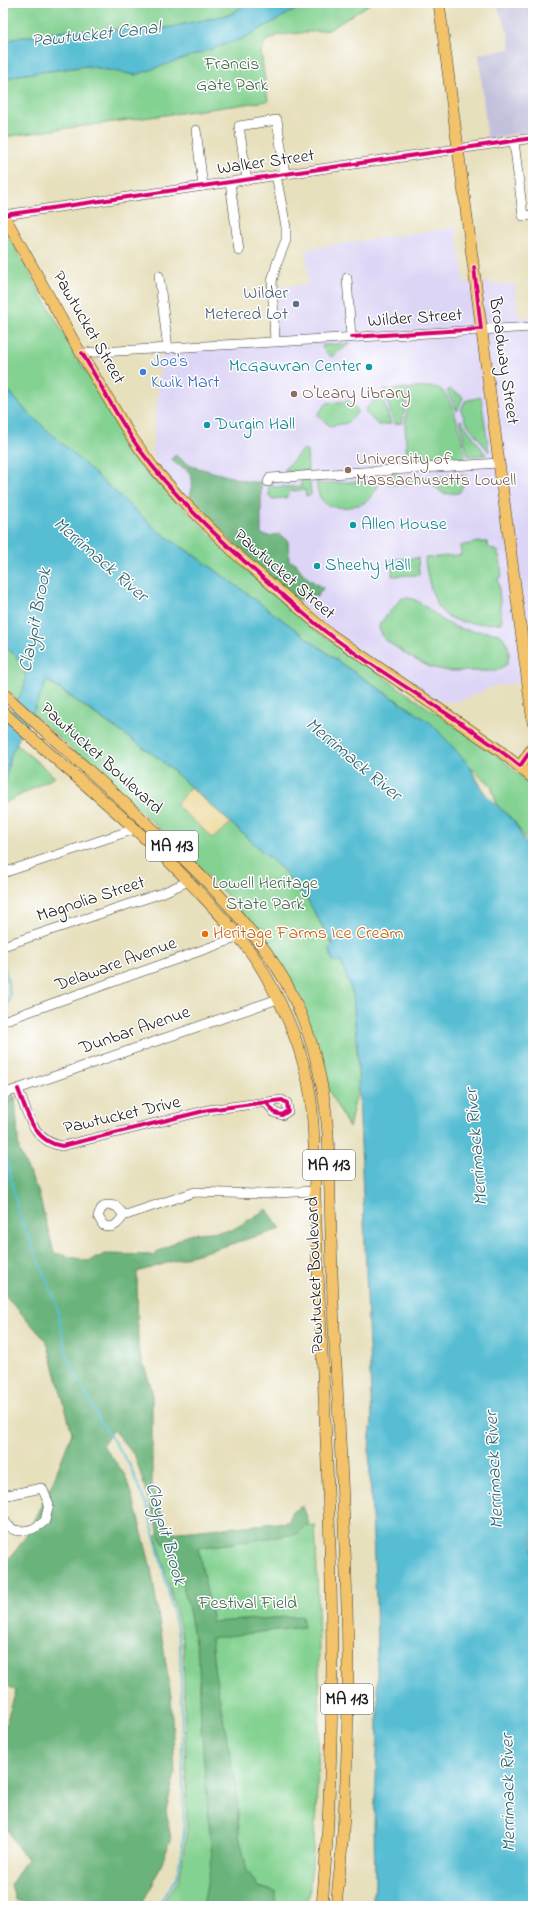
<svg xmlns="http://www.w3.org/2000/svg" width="536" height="1909" font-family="'Indie Flower',sans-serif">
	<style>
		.built { fill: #ddd5f6 }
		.industrial { fill: #c2c1dc }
		.green { fill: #83d291; stroke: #507756 }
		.forest { fill: #6ab47b; stroke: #43684c }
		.sand { fill: #eeda9e; stroke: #857b5d }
		.water { fill: #56bdd3; stroke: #396c78 }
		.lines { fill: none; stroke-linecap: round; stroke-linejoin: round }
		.stream { stroke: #56bdd3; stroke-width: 2 }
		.minor-casing { stroke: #3a3934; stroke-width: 10 }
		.major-casing { stroke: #3a3934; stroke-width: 12 }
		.minor { stroke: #fff; stroke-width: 9 }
		.major { stroke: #f2c36a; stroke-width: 11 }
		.cycleway-casing { stroke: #fff; stroke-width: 6 }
		.cycleway { stroke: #d6006c; stroke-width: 4 }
		.service-dot { fill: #5c6f8a; stroke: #fff; stroke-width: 1.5 }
		.culture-dot { fill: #0f9aa8; stroke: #fff; stroke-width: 1.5 }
		.shop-dot { fill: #3f7fe0; stroke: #fff; stroke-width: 1.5 }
		.education-dot { fill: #8d6e63; stroke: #fff; stroke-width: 1.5 }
		.food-dot { fill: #e8710a; stroke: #fff; stroke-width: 1.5 }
		.labels { text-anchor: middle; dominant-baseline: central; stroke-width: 3; stroke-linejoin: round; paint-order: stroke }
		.shield { fill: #fff; stroke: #606060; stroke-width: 1 }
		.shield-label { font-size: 17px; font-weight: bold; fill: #1c1c1c }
		.park-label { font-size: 18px; fill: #45654b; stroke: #fff }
		.street-label { font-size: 18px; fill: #1c1c1c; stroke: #fff }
		.service-label { font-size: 18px; fill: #4e5e75; stroke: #fff; text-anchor: end }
		.shop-label { font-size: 18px; fill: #366cbe; stroke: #fff; text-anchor: start }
		.culture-label { font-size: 18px; fill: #0d838f; stroke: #fff; text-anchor: start }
		.education-label { font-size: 18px; fill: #785e54; stroke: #fff; text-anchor: start }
		.food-label { font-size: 18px; fill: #c56008; stroke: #fff; text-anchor: start }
		.water-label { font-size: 19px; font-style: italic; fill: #36646e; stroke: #fff }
	</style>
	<rect width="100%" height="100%" fill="#fff"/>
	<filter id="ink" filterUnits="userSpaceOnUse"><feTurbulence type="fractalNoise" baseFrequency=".025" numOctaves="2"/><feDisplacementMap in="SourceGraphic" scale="8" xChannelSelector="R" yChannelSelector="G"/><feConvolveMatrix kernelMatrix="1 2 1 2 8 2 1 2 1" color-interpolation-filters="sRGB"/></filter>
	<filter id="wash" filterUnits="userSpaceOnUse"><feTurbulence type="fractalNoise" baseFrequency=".012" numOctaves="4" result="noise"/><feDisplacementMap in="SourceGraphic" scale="16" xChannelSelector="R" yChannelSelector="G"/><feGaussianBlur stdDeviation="0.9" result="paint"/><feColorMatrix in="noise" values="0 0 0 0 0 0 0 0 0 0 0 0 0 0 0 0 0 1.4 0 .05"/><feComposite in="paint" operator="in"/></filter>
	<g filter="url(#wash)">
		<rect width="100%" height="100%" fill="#e7e0bd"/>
		<polygon class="built" points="456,227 464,282 515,284 518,317 533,317 533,682 493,686 458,702 435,701 336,635 211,524 174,485 152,456 162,349 276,339 274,287 308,285 306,249"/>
		<polygon class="industrial" points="496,3 533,3 533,131 487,139 479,54 510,49 508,32"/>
		<g class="green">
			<polygon points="3,3 247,3 231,14 162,29 68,31 17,38 3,42"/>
			<polygon points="308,3 371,3 329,30 279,35 265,42 261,52 268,101 3,137 3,81 18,75 87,66 135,75"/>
			<polygon points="3,226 78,359 140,457 163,487 233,557 308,625 502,759 533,787 533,850 514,821 497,805 491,785 471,768 415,712 342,664 211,567 158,531 26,411 3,384"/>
			<polygon points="351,343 331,357 322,348 323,345"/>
			<path d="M431 387C433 387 437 387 440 389 452 395 465 445 465 458L407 463 405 423 411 388Z"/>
			<polygon points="409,388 402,423 394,424 384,390"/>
			<polygon points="449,389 463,397 457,411 447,391"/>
			<polygon points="382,392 385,406 391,424 378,425 366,413 366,408"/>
			<polygon points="481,397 489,452 466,422 461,410 465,401"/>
			<polygon points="349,401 357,409 357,413 347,423 330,426 317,415 327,403"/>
			<polygon points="460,420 461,420 486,455 468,456"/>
			<polygon points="302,450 307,450 308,470 285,472 285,469"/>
			<polygon points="397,473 398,485 388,484 386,482 390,474"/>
			<path d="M379 475H383C380 484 372 498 364 503 360 505 354 506 349 507 326 510 317 501 316 479H318L319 484 379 480Z"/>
			<polygon points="463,475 467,476 467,478 459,493 444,494 430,483 430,477"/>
			<path d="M426 477V482C417 480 407 487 400 485V479Z"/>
			<polygon points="308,479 310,480 311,494 310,496 306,496 305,490 291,491 286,498 273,499 269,496 269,483 272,482 273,487 301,487 301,480"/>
			<path d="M478 542H487L488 547 499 552 497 555 500 557 502 577 498 578 502 623C485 624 462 625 447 616 433 607 426 573 425 558L461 555 460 546Z"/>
			<polygon points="418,558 419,575 392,576 392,559"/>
			<path d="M402 598C418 595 434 616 447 623 466 634 481 629 499 634 509 641 511 654 507 664L497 671H449L430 667 410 657 384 639 379 628 380 623 385 617Z"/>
			<polygon points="3,645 46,680 160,759 283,870 309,902 341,961 353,994 359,1083 349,1128 328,1089 300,1003 268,944 227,896 183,850 3,687"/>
			<polygon points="3,733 55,777 3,804"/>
			<path d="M315 1525C321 1652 322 1779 308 1906H282L261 1903 260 1906H160L179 1880 187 1831 183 1639 156 1535Z"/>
		</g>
		<g class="forest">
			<path d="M175 455 191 466 249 482H261V534L269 536 279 534 288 541 289 561 296 563C302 575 311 581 323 588L317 597 306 593 300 601C274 585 251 562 230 540 217 527 202 515 189 501 192 488 197 474 182 467 178 465 174 464 172 459Z"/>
			<polygon points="15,1096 19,1151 38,1191 54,1253 89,1261 106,1254 153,1255 189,1234 232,1230 267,1209 281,1229 137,1272 138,1348 152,1390 152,1486 168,1533 289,1522 291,1512 303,1506 309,1523 297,1534 198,1548 213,1622 302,1616 304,1627 211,1638 215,1674 237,1794 239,1835 247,1870 258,1887 276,1892 276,1906 203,1906 212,1858 201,1726 199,1663 188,1605 172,1550 162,1542 135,1456 113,1430 103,1445 125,1475 138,1517 151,1568 171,1696 175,1774 166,1810 171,1840 153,1884 140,1906 40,1906 15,1900 11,1884 27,1859 17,1846 3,1821 3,1733 16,1691 3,1683 3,1567 23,1541 52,1484 72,1433 47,1342 3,1293 3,1101"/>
		</g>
		<polygon class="sand" points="190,787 231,823 213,838 176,805"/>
		<g class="water">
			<polygon points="247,3 308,3 242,39 135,75 87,66 18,75 3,81 3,42 17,38 68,31 162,29 231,14"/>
			<path d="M3 384 26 411 158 531 211 567 342 664 432 724 469 765 485 794 514 821 527 846 533 852V1906H372L375 1885 374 1825 378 1729 376 1601 369 1452 370 1435 372 1422 357 1044 353 994 341 962 333 961 329 949 333 945 309 902 283 870 160 759 47 680 29 722 20 736 10 757 3 795C3 780 0 743 4 730 14 694 47 679 3 645Z"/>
		</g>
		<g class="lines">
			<g class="stream">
				<polyline points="3,958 10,994 6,1013"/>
				<polyline points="3,1141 18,1212 56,1302 67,1358 100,1421 129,1464 148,1509 180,1640 184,1833 177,1878 157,1906"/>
			</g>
		</g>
	</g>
	<g filter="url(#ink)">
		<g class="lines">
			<g class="minor-casing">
				<g id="minor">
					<polyline points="196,130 203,186"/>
					<polyline points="514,141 523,216 533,215"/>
					<polyline points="247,180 239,126 277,120 285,174"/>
					<polyline points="230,182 239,251"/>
					<polyline points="4,215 533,138"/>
					<polyline points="159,276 168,349"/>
					<polyline points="347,278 351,337"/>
					<polyline points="275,341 272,281 277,263 286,240 286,227 276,175"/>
					<polyline points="82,353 533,327"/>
					<polyline points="268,482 270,478 499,463"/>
					<polyline points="3,873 135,829"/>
					<polyline points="3,946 162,893 189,881"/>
					<polyline points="3,1021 239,937"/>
					<path d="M18 1089C27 1112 33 1142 62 1146L208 1110 282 1100 287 1103 288 1111 282 1115 275 1113 266 1102"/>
					<polyline points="3,1094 278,999"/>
					<path d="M124 1215C118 1224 113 1230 103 1225L98 1216 101 1209 106 1205 116 1206 124 1215H126L195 1192 257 1194 315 1191"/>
					<path d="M3 1496 42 1488 49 1504 45 1521C31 1533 10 1537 3 1517"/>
				</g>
			</g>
			<g class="major-casing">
				<g id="major">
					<polyline points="439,3 533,723"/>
					<polyline points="3,214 73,340 130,435 153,467 180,498 237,555 327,632 499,750 533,778"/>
					<path d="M3 693C68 753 136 810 198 873 231 906 262 941 285 981 311 1028 324 1081 328 1134 331 1205 331 1276 335 1347 345 1533 358 1721 336 1906"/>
					<path d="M3 712C66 770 134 823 193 886 220 915 248 943 267 978 286 1011 300 1045 308 1082 315 1119 314 1156 315 1194 316 1233 318 1273 320 1312 330 1510 340 1708 322 1906"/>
					<polyline points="520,766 533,747"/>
				</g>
			</g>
			<use href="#minor" class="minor"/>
			<use href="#major" class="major"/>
			<g class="cycleway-casing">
				<g id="cycleway">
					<polyline points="4,215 533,138"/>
					<polyline points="351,337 481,329 474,267"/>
					<path d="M82 353C101 385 118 419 140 450 173 495 213 533 254 570 278 591 301 612 326 632 389 680 459 717 520 766L533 747"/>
					<path d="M18 1089C27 1112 33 1142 62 1146L208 1110 282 1100 287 1103 288 1111 282 1115 275 1113 266 1102"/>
				</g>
			</g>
			<use href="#cycleway" class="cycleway"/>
		</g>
	</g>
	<circle class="service-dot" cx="296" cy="304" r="4"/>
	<g class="culture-dot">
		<circle cx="369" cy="367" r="4"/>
		<circle cx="207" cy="425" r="4"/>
		<circle cx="353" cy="525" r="4"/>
		<circle cx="317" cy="566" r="4"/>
	</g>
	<circle class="shop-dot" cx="143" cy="372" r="4"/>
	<g class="education-dot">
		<circle cx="294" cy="394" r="4"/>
		<circle cx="348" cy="470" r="4"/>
	</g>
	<circle class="food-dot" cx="205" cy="934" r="4"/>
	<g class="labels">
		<g class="shield">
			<rect x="146" y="831" width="52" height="30" rx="3"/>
			<rect x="303" y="1150" width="52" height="30" rx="3"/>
			<rect x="321" y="1684" width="52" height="30" rx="3"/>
		</g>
		<g class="shield-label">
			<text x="172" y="846">MA 113</text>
			<text x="329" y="1165">MA 113</text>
			<text x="347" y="1699">MA 113</text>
		</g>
		<g class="park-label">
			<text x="232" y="65">Francis<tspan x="232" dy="21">Gate Park</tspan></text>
			<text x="265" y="884">Lowell Heritage<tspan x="265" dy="21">State Park</tspan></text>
			<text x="248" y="1604">Festival Field</text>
		</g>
		<g class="street-label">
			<text transform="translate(266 163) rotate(-8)">Walker Street</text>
			<text transform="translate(415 319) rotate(-4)">Wilder Street</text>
			<text transform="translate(88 328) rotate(60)">Pawtucket Street</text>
			<text transform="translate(503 361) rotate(82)">Broadway Street</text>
			<text transform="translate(284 575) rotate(41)">Pawtucket Street</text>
			<text transform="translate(101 759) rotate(42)">Pawtucket Boulevard</text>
			<text transform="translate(91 900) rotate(-18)">Magnolia Street</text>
			<text transform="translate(116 965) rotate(-20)">Delaware Avenue</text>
			<text transform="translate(135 1031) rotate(-19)">Dunbar Avenue</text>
			<text transform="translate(122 1116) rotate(-13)">Pawtucket Drive</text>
			<text transform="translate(316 1275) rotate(-92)">Pawtucket Boulevard</text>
		</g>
		<g class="service-label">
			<text x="288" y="294">Wilder<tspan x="288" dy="21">Metered Lot</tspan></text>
		</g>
		<g class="shop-label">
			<text x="151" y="362">Joe's<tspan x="151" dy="21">Kwik Mart</tspan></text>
		</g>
		<g class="culture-label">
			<text x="361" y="367" text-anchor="end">McGauvran Center</text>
			<text x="215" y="425">Durgin Hall</text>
			<text x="361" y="525">Allen House</text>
			<text x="325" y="566">Sheehy Hall</text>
		</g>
		<g class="education-label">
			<text x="302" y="394">O'Leary Library</text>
			<text x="356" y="460">University of<tspan x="356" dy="21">Massachusetts Lowell</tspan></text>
		</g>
		<g class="food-label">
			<text x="213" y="934">Heritage Farms Ice Cream</text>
		</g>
		<g class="water-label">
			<text transform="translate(96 35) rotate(-6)">Pawtucket Canal</text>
			<text transform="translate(100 560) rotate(41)">Merrimack River</text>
			<text transform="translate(36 620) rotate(-79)">Claypit Brook</text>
			<text transform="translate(353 760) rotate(40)">Merrimack River</text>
			<text transform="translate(477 1147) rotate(-95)">Merrimack River</text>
			<text transform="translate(495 1470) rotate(-93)">Merrimack River</text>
			<text transform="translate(165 1534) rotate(74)">Claypit Brook</text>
			<text transform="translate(509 1793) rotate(-91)">Merrimack River</text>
		</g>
	</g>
	<rect width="536" height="1909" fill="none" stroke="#fff" stroke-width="16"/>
</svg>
